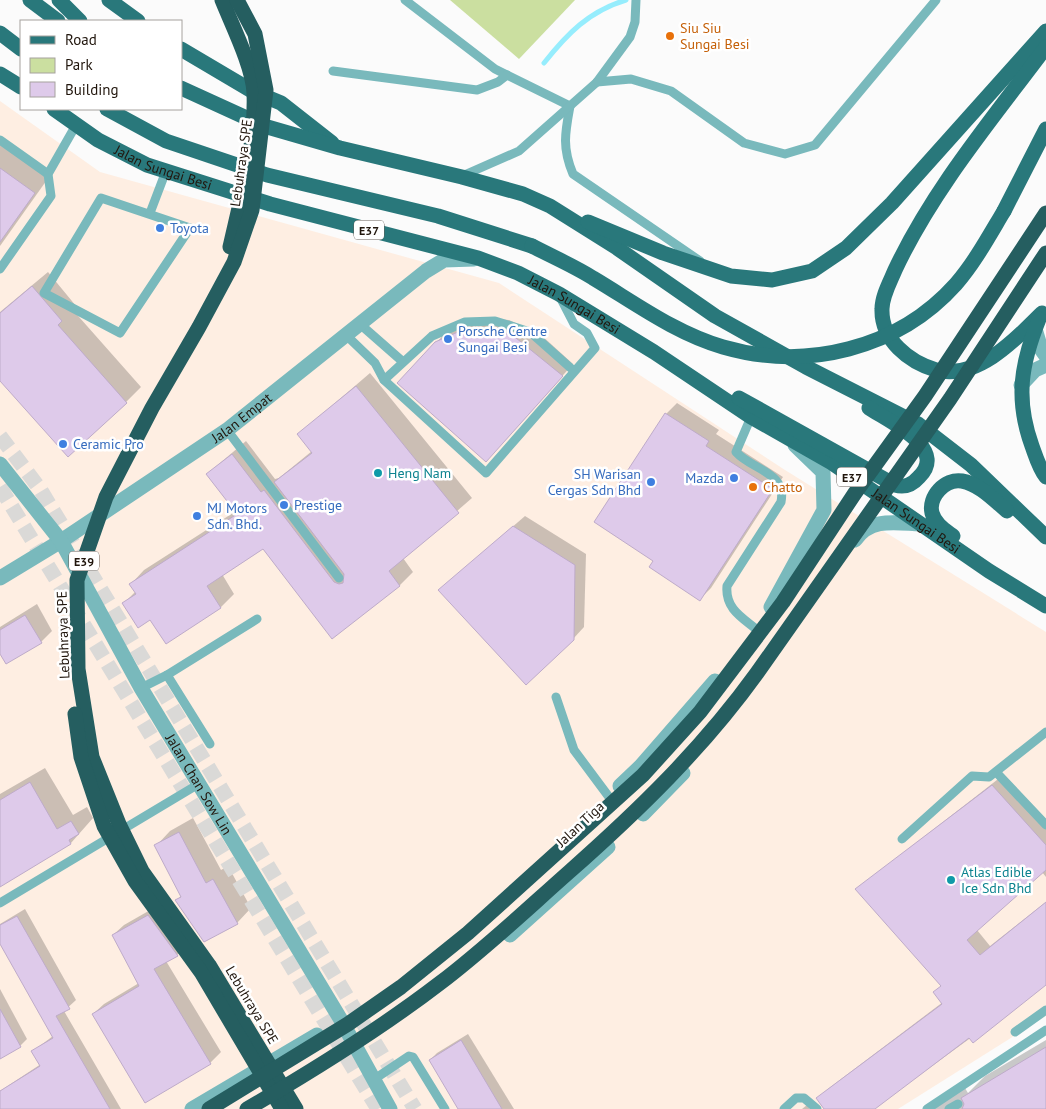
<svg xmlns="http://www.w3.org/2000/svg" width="1046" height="1109" font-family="'PT Sans',sans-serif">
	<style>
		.built { fill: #feeee2 }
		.green { fill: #cbdfa0 }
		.shadow { fill: #0003 }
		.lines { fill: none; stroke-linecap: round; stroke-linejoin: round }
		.stream { stroke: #96edfd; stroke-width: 5 }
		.building { fill: #decaea; stroke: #beabc9 }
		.motorway-tunnel { stroke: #dad9d7; stroke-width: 15; stroke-dasharray: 15 8; stroke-linecap: butt }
		.service { stroke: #79b9bc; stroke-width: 9 }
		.minor { stroke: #79b9bc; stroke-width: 15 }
		.tertiary { stroke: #79b9bc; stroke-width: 15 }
		.primary { stroke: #29787b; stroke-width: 15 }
		.primary-bridge { stroke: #29787b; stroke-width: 15 }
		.motorway-bridge { stroke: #255e60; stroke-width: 15 }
		.food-dot { fill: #e8710a; stroke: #fff; stroke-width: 2 }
		.shop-dot { fill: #3f7fe0; stroke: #fff; stroke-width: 2 }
		.culture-dot { fill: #0f9aa8; stroke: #fff; stroke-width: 2 }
		.labels { text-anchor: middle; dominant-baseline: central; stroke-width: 5; stroke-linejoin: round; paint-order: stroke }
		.shield { fill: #fff; stroke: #645c56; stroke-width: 1 }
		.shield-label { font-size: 12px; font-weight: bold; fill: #21160d }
		.food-label { font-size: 14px; fill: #c56008; stroke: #fff; text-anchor: start }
		.street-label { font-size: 14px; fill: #21160d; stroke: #fff }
		.shop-label { font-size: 14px; fill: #366cbe; stroke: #fff; text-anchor: start }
		.culture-label { font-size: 14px; fill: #0d838f; stroke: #fff; text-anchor: start }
	</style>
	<rect width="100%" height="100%" fill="#fbfbfb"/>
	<polygon class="built" points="0,101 100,172 499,283 785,470 1046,632 1046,1016 898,1109 0,1109"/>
	<polygon class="green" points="450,0 575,0 519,59"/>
	<g class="shadow">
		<polygon points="0,143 49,177 0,246"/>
		<polygon points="48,272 76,306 72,309 141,387 126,402 0,379 0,312"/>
		<polygon points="487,318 509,320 540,334 573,364 497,449 436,343 447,331"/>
		<polygon points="370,373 472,498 403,558 413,572 400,585 333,637 264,547 222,574 234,594 221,607 166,642 151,618 124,603 136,591 131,584 144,570 236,511 207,474 246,441 275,479 279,478 312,451 299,434"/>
		<polygon points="677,403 719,430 716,434 783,477 711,588 700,599 655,560 666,414"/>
		<polygon points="525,516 586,554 584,627 573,639 440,590"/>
		<polygon points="37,604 52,631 41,642 0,651 0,627"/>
		<polygon points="45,768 73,815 87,807 93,818 71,843 0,885 0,794"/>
		<polygon points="1002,776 1046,824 1046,877 1042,872 977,930 990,946 1046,902 1046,983 873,1109 826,1109 818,1098 828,1089 943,1002 942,985 857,889"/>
		<polygon points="193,818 221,870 228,866 251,908 237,923 176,901 182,895 156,846 170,831"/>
		<polygon points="159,905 188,945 177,955 166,961 221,1052 210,1063 93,1014 104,1004 139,983 113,935 124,925"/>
		<polygon points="25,909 76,1000 64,1011 121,1109 3,1109 0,1104 0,1091 41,1064 33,1051 53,1036 0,942 0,924"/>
		<polygon points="0,989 27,1039 20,1046 0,1057"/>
		<polygon points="468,1034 514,1109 460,1109 430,1060 437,1053"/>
		<polygon points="1046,1040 1046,1109 931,1109 965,1088 968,1093 985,1076"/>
		<polygon points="807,1105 810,1109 802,1109"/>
	</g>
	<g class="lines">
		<path class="stream" d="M544 63C567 34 589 11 626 0"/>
	</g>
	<g class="building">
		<polygon points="0,168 35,193 0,242"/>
		<polygon points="32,286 62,321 58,325 127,403 68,457 0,381 0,313"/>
		<polygon points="475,329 498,330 516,338 563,376 486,462 397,383 435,342 458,332"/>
		<polygon points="356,386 459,513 389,571 400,586 332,639 263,549 207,586 221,608 166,644 150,620 138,628 122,603 136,594 129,584 237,514 206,474 232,454 261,492 264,490 334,582 339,584 343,583 344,574 274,482 312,453 297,434"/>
		<polygon points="665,413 709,441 706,446 773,489 700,601 649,567 653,561 594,522"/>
		<polygon points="513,526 575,565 574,640 526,685 438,590"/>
		<polygon points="25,615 42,643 6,664 0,654 0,630"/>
		<polygon points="30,782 57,829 71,821 79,834 69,840 71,844 0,887 0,800"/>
		<polygon points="992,785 1046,845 1046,870 967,940 980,955 1046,902 1046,985 973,1043 969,1038 875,1109 824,1109 816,1098 942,1004 933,992 941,986 855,889"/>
		<polygon points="179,832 206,883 213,879 238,924 204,942 175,900 181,897 154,845"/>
		<polygon points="148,915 178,956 154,969 211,1064 145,1103 92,1014 139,986 112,935"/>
		<polygon points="17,916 70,1009 56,1016 110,1109 0,1109 0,1091 40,1066 31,1051 53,1038 0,944 0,925"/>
		<polygon points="0,1009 21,1047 0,1059"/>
		<polygon points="461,1040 502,1109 458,1109 429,1060"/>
		<polygon points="1046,1047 1046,1109 962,1109 964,1104 961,1098"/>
	</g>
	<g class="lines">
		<g class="motorway-tunnel">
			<polyline points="0,436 40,489 415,1109"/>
			<polyline points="0,487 378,1109"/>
		</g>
		<g class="service">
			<polyline points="405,0 495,69 570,106"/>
			<polyline points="333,71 477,90 498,82 507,75"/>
			<polyline points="597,82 631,79 671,91 744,143 785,154 815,145 936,0"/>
			<path d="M570 106C565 133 562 148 573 174L700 261"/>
			<polyline points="0,140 48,174"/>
			<polyline points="462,176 519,151 597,82 630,37 635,22 636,0"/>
			<polygon points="101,198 190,228 120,333 44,293"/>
			<polyline points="150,213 166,171"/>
			<polyline points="0,269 51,196 48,174 76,125"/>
			<polyline points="560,297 574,324 587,333 595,348 486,473 384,380 432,336 465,322 495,321 530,332 574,371"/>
			<polyline points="361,325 402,361"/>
			<polyline points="347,336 375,363 384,380"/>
			<path d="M751 417 736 452C752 470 787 472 781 502L727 586C725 608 741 617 756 629"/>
			<polyline points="227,430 339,578"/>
			<polyline points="167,675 210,744"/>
			<polyline points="141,688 167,675 257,619"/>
			<polyline points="556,697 574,750 609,797"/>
			<polyline points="996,772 1046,825"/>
			<polyline points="902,839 972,776 989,777 1046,732"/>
			<polyline points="0,903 197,785"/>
			<polyline points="1015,1032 1046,1010"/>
			<polyline points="373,1080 409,1056 413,1057 445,1109"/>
			<polyline points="784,1109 796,1098 804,1098 817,1109"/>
			<polyline points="927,1109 1046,1030"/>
			<polyline points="949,1109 958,1104"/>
		</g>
		<g class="minor">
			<polyline points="1035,329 1041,349 1046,356"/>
			<polyline points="1021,385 1035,370 1046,365"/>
			<path d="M855 540C871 517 896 523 920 524"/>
			<path id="s1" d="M0 578 61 541 227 430 426 271 444 260 474 259"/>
			<polyline points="771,607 824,510 823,472 795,445"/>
			<polyline points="620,786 641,766 715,681"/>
			<polyline points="643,814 683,773"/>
			<polyline points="510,935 608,847"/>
			<polyline points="192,1109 317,1035"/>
		</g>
		<path class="tertiary" id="s2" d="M0 464 61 541 141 688 341 1020 390 1109"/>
		<g class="primary">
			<polyline points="30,0 58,21"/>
			<polyline points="59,0 80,21"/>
			<polyline points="109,0 138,21"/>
			<polyline points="0,33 21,49"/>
			<polyline points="181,49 252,91 281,103 332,143"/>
			<polyline points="0,74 21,87"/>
			<polyline points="181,88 264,126 340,148 462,177 523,194 550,206 617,248 715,316 806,367 918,424 971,465 1046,537"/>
			<path id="s3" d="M54 109 98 140 147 165 270 204 478 258 518 273 559 294 654 352 751 417 832 463 989 571 1046 606"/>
			<polyline points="107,109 166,141 267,175 438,216 532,246"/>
			<polyline points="1004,211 1046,129"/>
			<polyline points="588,222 663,253 731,276 772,280 812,271 846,248 892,203 1046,31"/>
			<path d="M1042 313C1017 338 977 381 936 370 909 362 881 340 882 309 882 296 890 282 895 270 933 189 993 118 1046 47"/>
			<path d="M1039 319C1021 364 1015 399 1032 446 1036 457 1039 468 1046 477"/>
			<path d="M739 398 895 485C905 488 912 485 919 477 949 448 888 421 869 408"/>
			<path d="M953 536C945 530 935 524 932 513 928 497 945 478 962 481 979 484 994 500 1007 511"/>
		</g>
		<path class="primary-bridge" d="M532 246C553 257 574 266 593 278 635 303 675 333 723 347 806 371 898 349 956 284 975 262 989 236 1004 211"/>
		<g class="motorway-bridge">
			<path d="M222 0C232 25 253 67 254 93 256 144 241 198 230 247"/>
			<polyline points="237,0 255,34 266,90 252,210 234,262 199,327 152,408 106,497 77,580 78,669 92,757 119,824 142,871 209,965 296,1109"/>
			<polyline points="75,714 81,757 104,826 135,881 201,972 282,1109"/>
			<polyline points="209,1109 348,1024 401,987 468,933 643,775 700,712 783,602 855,493 925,396 1046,213"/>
			<path d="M247 1109C314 1070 379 1030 440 983 485 949 526 910 569 872 638 811 703 748 757 673L950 399 1046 253"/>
		</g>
	</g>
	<g class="food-dot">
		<circle cx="670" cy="36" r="5"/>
		<circle cx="753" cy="487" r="5"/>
	</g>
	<g class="shop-dot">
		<circle cx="160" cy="228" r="5"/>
		<circle cx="448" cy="339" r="5"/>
		<circle cx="63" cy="444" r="5"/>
		<circle cx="734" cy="478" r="5"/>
		<circle cx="651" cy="482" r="5"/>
		<circle cx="284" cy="505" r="5"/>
		<circle cx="197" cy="516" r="5"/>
	</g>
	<g class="culture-dot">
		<circle cx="378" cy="473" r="5"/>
		<circle cx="951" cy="880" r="5"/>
	</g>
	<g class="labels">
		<g class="shield">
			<rect x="354" y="220.5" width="30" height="19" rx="4"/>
			<rect x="837" y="467.5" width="30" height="19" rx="4"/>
			<rect x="69" y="551.5" width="30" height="19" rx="4"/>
		</g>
		<g class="shield-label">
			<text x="369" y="230">E37</text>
			<text x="852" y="477">E37</text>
			<text x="84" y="561">E39</text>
		</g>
		<g class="food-label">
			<text x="680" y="28">Siu Siu<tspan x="680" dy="16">Sungai Besi</tspan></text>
			<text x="763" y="487">Chatto</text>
		</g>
		<g class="street-label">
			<text transform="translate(241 163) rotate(-82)">Lebuhraya SPE</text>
			<text stroke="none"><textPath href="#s3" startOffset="125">Jalan Sungai Besi</textPath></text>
			<text stroke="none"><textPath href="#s3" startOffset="560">Jalan Sungai Besi</textPath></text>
			<text stroke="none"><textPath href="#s1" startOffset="290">Jalan Empat</textPath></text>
			<text stroke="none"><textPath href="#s3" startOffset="965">Jalan Sungai Besi</textPath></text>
			<text transform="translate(63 635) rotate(-92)">Lebuhraya SPE</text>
			<text stroke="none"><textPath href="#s2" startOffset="378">Jalan Chan Sow Lin</textPath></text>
			<text transform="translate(580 824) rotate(-43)">Jalan Tiga</text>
			<text transform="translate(252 1005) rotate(59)">Lebuhraya SPE</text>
		</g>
		<g class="shop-label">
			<text x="170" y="228">Toyota</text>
			<text x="458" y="331">Porsche Centre<tspan x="458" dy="16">Sungai Besi</tspan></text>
			<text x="73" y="444">Ceramic Pro</text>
			<text x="641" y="474" text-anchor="end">SH Warisan<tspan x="641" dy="16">Cergas Sdn Bhd</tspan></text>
			<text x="724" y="478" text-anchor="end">Mazda</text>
			<text x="294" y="505">Prestige</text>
			<text x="207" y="508">MJ Motors<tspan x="207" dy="16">Sdn. Bhd.</tspan></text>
		</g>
		<g class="culture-label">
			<text x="388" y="473">Heng Nam</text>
			<text x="961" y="872">Atlas Edible<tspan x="961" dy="16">Ice Sdn Bhd</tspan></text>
		</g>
	</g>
	<rect x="20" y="20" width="162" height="90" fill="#ffffff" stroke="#a6a29e"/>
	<rect x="30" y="36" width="25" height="8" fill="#29787b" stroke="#a6a29e"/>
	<text x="65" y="45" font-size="15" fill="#21160d">Road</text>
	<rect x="30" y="58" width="25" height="15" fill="#cbdfa0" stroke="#a6a29e"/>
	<text x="65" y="70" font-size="15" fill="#21160d">Park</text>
	<rect x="30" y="82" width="25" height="15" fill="#decaea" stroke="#a6a29e"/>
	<text x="65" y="95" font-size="15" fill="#21160d">Building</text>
</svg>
